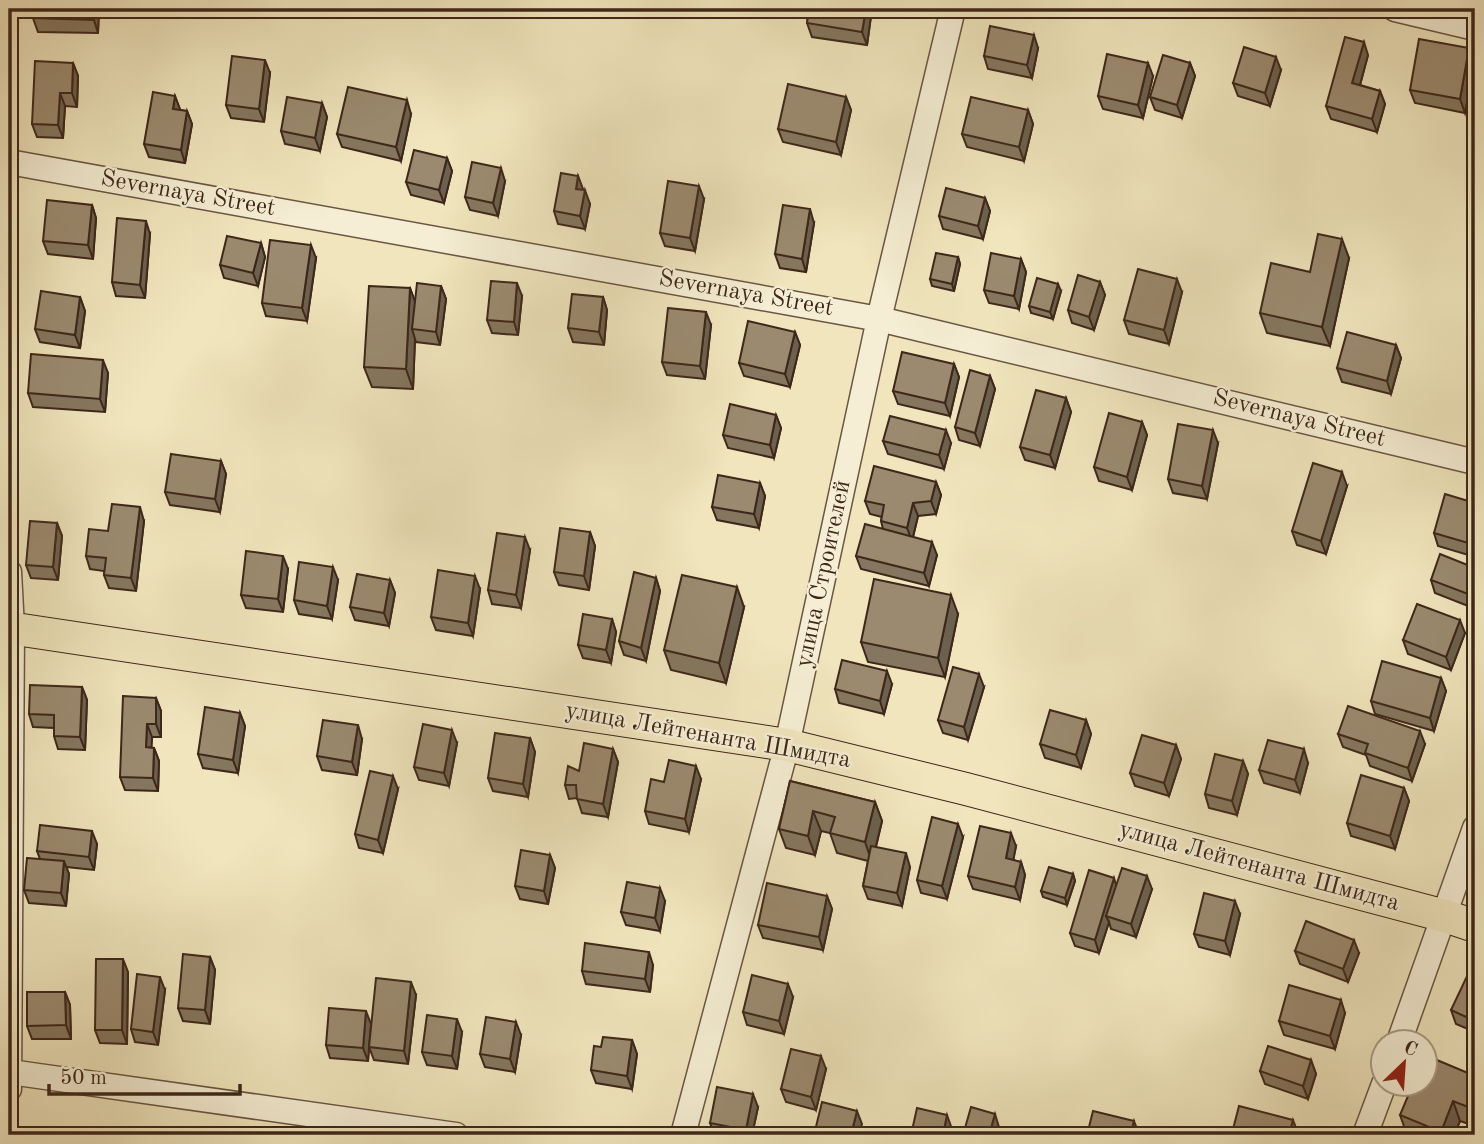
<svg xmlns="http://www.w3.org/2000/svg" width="1484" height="1144" font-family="'Old Standard TT',serif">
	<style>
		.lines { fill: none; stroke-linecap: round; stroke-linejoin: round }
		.minor-casing { stroke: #6a5643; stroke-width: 27 }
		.major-casing { stroke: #3e271a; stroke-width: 34 }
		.minor { stroke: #f5eed4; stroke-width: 24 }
		.major { stroke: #f0e5bd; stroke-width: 32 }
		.wall { fill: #85775f; stroke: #3e271a; stroke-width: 2 }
		.shaded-wall { fill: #6c614e; stroke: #3e271a; stroke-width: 2 }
		.building { fill: #9b8a6f; stroke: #3e271a; stroke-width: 2 }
		.labels { text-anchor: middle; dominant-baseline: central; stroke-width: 5; stroke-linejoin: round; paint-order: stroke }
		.street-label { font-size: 24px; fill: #3e271a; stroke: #f5eed4 }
	</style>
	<rect width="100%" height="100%" fill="#f0e5bd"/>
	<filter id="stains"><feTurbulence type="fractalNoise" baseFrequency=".00286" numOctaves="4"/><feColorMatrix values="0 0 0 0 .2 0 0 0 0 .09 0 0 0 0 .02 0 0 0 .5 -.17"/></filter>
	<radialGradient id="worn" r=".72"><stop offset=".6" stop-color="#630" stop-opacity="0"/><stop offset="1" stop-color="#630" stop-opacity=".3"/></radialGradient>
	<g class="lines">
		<g class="minor-casing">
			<g id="minor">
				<polyline points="1395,9 1475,28"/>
				<polyline points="9,162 879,319 1475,462"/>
				<polyline points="9,572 12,628 9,1089"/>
				<polyline points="1399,1042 1475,828"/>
				<polyline points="10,1072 456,1135"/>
				<polyline points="683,1135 787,745 879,319 953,9"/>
				<polyline points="1365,1135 1384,1084"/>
			</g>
		</g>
		<g class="major-casing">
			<polyline id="major" points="9,628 787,745 966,789 1445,916 1475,926"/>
		</g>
		<use href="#minor" class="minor"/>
		<use href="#major" class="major"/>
	</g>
	<g class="wall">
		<polygon points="33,9 99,9 98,33 38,32 33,18"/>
		<polygon points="809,9 872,9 867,45 812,37 807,23"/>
		<polygon points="1038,48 1032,78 988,69 984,56"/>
		<polygon points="1368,55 1360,85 1380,91 1385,104 1377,132 1331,119 1326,106"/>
		<polygon points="1474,62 1465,113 1415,103 1410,90"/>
		<polygon points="73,63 78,76 77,107 65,106 63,138 37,137 32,124"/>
		<polygon points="1190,63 1195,76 1182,118 1155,110 1150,97"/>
		<polygon points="1281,70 1270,106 1238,96 1233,83"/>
		<polygon points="270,73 264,122 231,118 226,105"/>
		<polygon points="1153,76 1143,118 1103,109 1098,96"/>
		<polygon points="175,96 180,110 187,111 192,124 185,163 149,157 144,144"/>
		<polygon points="846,97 851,110 841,155 783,142 778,129"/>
		<polygon points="322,103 327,117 320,151 285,144 281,131"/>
		<polygon points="1028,110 1033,124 1024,161 967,147 962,134"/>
		<polygon points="411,114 401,161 342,147 337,134"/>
		<polygon points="447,158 452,171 444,203 411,195 406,182"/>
		<polygon points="578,176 583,190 590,204 585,229 558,224 554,211"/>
		<polygon points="505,181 498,216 470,210 465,197"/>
		<polygon points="985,198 990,211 983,239 943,229 939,216"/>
		<polygon points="704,199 695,251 665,246 660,233"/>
		<polygon points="92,205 96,218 93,259 48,254 43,241"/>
		<polygon points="814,223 806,272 780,268 775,254"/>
		<polygon points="150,234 145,298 116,296 112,282"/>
		<polygon points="261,243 265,257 258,286 224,278 220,265"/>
		<polygon points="958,257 960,264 954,291 932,286 930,279"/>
		<polygon points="316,258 307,321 266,316 262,303"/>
		<polygon points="1349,258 1330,346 1267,333 1260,313 1310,272"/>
		<polygon points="1021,259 1026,272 1019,309 989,303 984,290"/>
		<polygon points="1100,282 1105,295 1094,330 1072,323 1068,310"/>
		<polygon points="441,286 446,299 440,345 416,342 415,339 413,389 372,387 364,367 410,288 415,302"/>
		<polygon points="1061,291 1053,319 1031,313 1029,306"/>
		<polygon points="1182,292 1169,344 1129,334 1124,320"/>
		<polygon points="522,296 518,335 492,333 487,320"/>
		<polygon points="80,297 85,311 80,348 40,342 35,329"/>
		<polygon points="603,297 607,310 604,345 573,342 568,328"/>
		<polygon points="711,325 705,379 667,375 662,362"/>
		<polygon points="795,332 800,345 790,387 744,376 739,363"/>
		<polygon points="1396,345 1401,358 1391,394 1342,382 1337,368"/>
		<polygon points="954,364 959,377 950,416 898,404 893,391"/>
		<polygon points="108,373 105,412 33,407 28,393"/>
		<polygon points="990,376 995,389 980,446 959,440 955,427"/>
		<polygon points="1066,398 1071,412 1055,468 1025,460 1020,447"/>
		<polygon points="776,415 781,428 774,458 728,448 723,435"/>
		<polygon points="1142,422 1147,435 1132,490 1099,481 1094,467"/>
		<polygon points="883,441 951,443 944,469 888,454"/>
		<polygon points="1218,443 1207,499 1173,493 1168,479"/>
		<polygon points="221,461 226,474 220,512 170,505 165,492"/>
		<polygon points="936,482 941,495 936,514 918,516 913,537 937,555 929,586 861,569 856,556 883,529 881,521 882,517 870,514 865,501"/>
		<polygon points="760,483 765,496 759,528 717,520 712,507"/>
		<polygon points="1347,486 1326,554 1297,545 1292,531"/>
		<polygon points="1475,503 1475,557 1438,546 1434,533"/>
		<polygon points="144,521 136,591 109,588 104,575 104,571 90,569 86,556"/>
		<polygon points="57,523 62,536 58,580 31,578 26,565"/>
		<polygon points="590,532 595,546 589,590 559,585 554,572"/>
		<polygon points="530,550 521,608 492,604 488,590"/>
		<polygon points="1475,568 1475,602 1473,608 1435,593 1431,580"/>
		<polygon points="288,569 283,612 246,608 241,595"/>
		<polygon points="656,578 660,591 646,661 624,655 619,641"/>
		<polygon points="338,580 332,619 299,614 294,600"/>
		<polygon points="390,580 395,593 389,626 355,620 350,607"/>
		<polygon points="480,589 473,636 436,630 431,617"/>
		<polygon points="744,607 726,683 671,670 664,650"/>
		<polygon points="958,614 945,677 868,662 861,642"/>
		<polygon points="612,619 616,632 611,663 583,658 578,645"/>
		<polygon points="1465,633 1451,670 1408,654 1403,640"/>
		<polygon points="1441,678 1446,691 1434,731 1375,714 1371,701"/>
		<polygon points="892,684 884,714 839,703 835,689"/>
		<polygon points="82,687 87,700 85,750 58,749 54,736 54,728 33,727 29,714"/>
		<polygon points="984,687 968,740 943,733 938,720"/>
		<polygon points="156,698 161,711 161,737 152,737 151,748 154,748 159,761 158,791 125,790 120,777"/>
		<polygon points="240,713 245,726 238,773 203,768 198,754"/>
		<polygon points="1086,720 1091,734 1081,768 1045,758 1040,744"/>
		<polygon points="1338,734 1425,744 1412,781 1370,766 1366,755 1343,747"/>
		<polygon points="530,738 535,752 528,797 493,791 488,778"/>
		<polygon points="362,739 357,775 322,770 317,756"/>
		<polygon points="457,743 449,786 419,780 414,767"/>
		<polygon points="1176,745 1181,759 1169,796 1135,786 1130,773"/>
		<polygon points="613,749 618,762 608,817 582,813 577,798 569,799 565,785 579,771"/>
		<polygon points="1243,761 1248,774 1237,815 1209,808 1205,794"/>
		<polygon points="1308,763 1300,793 1264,783 1259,770"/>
		<polygon points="701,779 689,832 649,824 645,811 664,782"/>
		<polygon points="790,781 875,802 882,821 876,847 910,867 902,906 868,899 863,886 868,861 837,853 830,833 821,831 815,855 786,848 779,829"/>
		<polygon points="1404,788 1409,801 1395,849 1351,836 1347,823"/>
		<polygon points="398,789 383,853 359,848 355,834"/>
		<polygon points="963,837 947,899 921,893 917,880"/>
		<polygon points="97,844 94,870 66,867 69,874 66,906 29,903 24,890 40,859 37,851"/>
		<polygon points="1016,846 1013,860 1021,862 1025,875 1020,900 973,889 968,876"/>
		<polygon points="550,855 555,868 548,904 520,899 515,886"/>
		<polygon points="1073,874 1075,881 1067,905 1043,897 1041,891"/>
		<polygon points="1116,885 1152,889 1136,937 1111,929 1109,922 1099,953 1075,946 1070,933"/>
		<polygon points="827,896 832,909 823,950 763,938 758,925"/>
		<polygon points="665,901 660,931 626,925 621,912"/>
		<polygon points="1240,914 1230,955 1199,947 1194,934"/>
		<polygon points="1295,951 1359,953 1348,982 1300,964"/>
		<polygon points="210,957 215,970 210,1024 183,1021 178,1008"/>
		<polygon points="653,965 650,992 586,984 582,971"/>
		<polygon points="128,972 127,1044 100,1043 95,1030"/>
		<polygon points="1475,977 1475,1032 1456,1024 1451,1010"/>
		<polygon points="165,990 158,1045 135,1042 131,1029"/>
		<polygon points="65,992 70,1005 71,1039 32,1039 27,1026"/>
		<polygon points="416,995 408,1064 374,1060 369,1047 368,1061 330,1058 326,1045 371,1024"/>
		<polygon points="793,997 784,1034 747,1025 743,1012"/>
		<polygon points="1345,1013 1335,1049 1284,1035 1279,1021"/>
		<polygon points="462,1032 457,1069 427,1065 422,1052"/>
		<polygon points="521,1035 515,1072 485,1067 480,1054"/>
		<polygon points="632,1040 637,1054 632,1089 596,1083 591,1070 601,1047"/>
		<polygon points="1311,1060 1316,1074 1308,1099 1265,1084 1260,1071"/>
		<polygon points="826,1069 816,1110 786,1102 781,1089"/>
		<polygon points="1475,1076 1475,1126 1460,1121 1454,1135 1400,1135 1406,1132 1400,1115"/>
		<polygon points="758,1107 752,1135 715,1135 710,1123"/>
	</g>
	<g class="shaded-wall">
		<polygon points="94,9 99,9 98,33 94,20"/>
		<polygon points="866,9 872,9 867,45 862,32"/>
		<polygon points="1034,35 1038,48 1032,78 1027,65"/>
		<polygon points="1364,42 1368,55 1357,96 1352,83"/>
		<polygon points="1469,48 1474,62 1465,113 1460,99"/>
		<polygon points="1276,57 1281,70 1270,106 1265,93"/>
		<polygon points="265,60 270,73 264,122 259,109"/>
		<polygon points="73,63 78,76 77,107 72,93"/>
		<polygon points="1148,63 1153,76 1143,118 1138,105"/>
		<polygon points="1190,63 1195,76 1182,118 1177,105"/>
		<polygon points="1380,91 1385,104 1377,132 1372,119"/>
		<polygon points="60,93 65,106 63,138 58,125"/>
		<polygon points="175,96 180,109 178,122 173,109"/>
		<polygon points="846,97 851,110 841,155 836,142"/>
		<polygon points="407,100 411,114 401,161 396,147"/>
		<polygon points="322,103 327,117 320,151 315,138"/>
		<polygon points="1028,110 1033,124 1024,161 1019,147"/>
		<polygon points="187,111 192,124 185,163 181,150"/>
		<polygon points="447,158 452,171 444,203 439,190"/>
		<polygon points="501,168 505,181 498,216 493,203"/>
		<polygon points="578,176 583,189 581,202 576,189"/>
		<polygon points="699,186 704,199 695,251 690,238"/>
		<polygon points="585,190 590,204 585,229 580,216"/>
		<polygon points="985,198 990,211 983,239 978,226"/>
		<polygon points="92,205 96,218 93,259 88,245"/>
		<polygon points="810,209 814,223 806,272 802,259"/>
		<polygon points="146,221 150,234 145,298 140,285"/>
		<polygon points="1342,239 1349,258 1330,346 1322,327"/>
		<polygon points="261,243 265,257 258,286 253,273"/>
		<polygon points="311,245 316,258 307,321 302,308"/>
		<polygon points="958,257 960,264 954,291 952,284"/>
		<polygon points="1021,259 1026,272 1019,309 1014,296"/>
		<polygon points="1177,279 1182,292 1169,344 1164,330"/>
		<polygon points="1100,282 1105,295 1094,330 1089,317"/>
		<polygon points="517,283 522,296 518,335 514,322"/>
		<polygon points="1058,284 1061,291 1053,319 1050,312"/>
		<polygon points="441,286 446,299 440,345 436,332"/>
		<polygon points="410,288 417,307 412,329 415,339 413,389 406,369"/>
		<polygon points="80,297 85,311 80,348 75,335"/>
		<polygon points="603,297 607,310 604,345 599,332"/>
		<polygon points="706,312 711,325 705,379 700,366"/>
		<polygon points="795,332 800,345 790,387 785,374"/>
		<polygon points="1396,345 1401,358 1391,394 1387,381"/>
		<polygon points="103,360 108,373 105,412 100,399"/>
		<polygon points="954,364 959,377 950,416 945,403"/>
		<polygon points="990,376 995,389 980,446 975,433"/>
		<polygon points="1066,398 1071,412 1055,468 1050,455"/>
		<polygon points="776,415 781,428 774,458 770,445"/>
		<polygon points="1142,422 1147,435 1132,490 1127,477"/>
		<polygon points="946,430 951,443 944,469 939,455"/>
		<polygon points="1213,430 1218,443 1207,499 1202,486"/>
		<polygon points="221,461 226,474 220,512 215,499"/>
		<polygon points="1342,472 1347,486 1326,554 1321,541"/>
		<polygon points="936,482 941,495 936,514 931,501"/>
		<polygon points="760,483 765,496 759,528 754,514"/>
		<polygon points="913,503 918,516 912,541 907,528"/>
		<polygon points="140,507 144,521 136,591 131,578"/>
		<polygon points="57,523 62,536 58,580 53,567"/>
		<polygon points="590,532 595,546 589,590 584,576"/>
		<polygon points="525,537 530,550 521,608 516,595"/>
		<polygon points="932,542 937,555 929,586 924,573"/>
		<polygon points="283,556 288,569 283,612 278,599"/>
		<polygon points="333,567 338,580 332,619 327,606"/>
		<polygon points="475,576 480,589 473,636 468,623"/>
		<polygon points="1475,576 1475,602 1473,608 1468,594"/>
		<polygon points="656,578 660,591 646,661 641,648"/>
		<polygon points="390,580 395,593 389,626 384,613"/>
		<polygon points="737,587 744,607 726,683 719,663"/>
		<polygon points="951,595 958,614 945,677 938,658"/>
		<polygon points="612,619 616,632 611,663 606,650"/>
		<polygon points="1460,620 1465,633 1451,670 1446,657"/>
		<polygon points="887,671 892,684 884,714 880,701"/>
		<polygon points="979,674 984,687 968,740 964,727"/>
		<polygon points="1441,678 1446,691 1434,731 1430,718"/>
		<polygon points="82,687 87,700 85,750 80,737"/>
		<polygon points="156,698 161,711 161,737 156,724"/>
		<polygon points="240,713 245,726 238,773 233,760"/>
		<polygon points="1086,720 1091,734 1081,768 1076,755"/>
		<polygon points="147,724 152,737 151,761 146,747"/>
		<polygon points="358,725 362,739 357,775 352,762"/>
		<polygon points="452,730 457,743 449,786 444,773"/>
		<polygon points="1420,731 1425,744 1412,781 1408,768"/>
		<polygon points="530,738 535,752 528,797 523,784"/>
		<polygon points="1176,745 1181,759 1169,796 1164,783"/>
		<polygon points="154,748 159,761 158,791 153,778"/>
		<polygon points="613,749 618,762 608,817 603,804"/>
		<polygon points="1304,749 1308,763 1300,793 1295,780"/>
		<polygon points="1243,761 1248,774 1237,815 1232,801"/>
		<polygon points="696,766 701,779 689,832 685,819"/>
		<polygon points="393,776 398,789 383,853 378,840"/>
		<polygon points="1404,788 1409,801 1395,849 1390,836"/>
		<polygon points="875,802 882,821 872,862 865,842"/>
		<polygon points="813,811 821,831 815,855 808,836"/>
		<polygon points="958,824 963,837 947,899 942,886"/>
		<polygon points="92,831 97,844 94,870 89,857"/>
		<polygon points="1011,833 1016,846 1011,872 1006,858"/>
		<polygon points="906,853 910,867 902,906 897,893"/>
		<polygon points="550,855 555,868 548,904 544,891"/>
		<polygon points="64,861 69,874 66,906 61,893"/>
		<polygon points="1021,862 1025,875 1020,900 1015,887"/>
		<polygon points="1073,874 1075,881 1067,905 1065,898"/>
		<polygon points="1147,876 1152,889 1136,937 1131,924"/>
		<polygon points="1114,878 1118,891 1106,916 1109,922 1099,953 1095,940"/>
		<polygon points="660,888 665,901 660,931 655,918"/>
		<polygon points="827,896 832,909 823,950 819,937"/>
		<polygon points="1235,901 1240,914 1230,955 1225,941"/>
		<polygon points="1354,940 1359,953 1348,982 1343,969"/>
		<polygon points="649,952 653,965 650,992 645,979"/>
		<polygon points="210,957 215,970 210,1024 205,1010"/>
		<polygon points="123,959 128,972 127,1044 122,1030"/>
		<polygon points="160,977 165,990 158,1045 153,1032"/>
		<polygon points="411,982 416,995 408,1064 404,1051"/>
		<polygon points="788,984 793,997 784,1034 779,1021"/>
		<polygon points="65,992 70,1005 71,1039 66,1025"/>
		<polygon points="1341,1000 1345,1013 1335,1049 1330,1036"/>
		<polygon points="366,1011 371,1024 368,1061 363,1048"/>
		<polygon points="457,1019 462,1032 457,1069 452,1056"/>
		<polygon points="516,1022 521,1035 515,1072 510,1059"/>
		<polygon points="632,1040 637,1054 632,1089 627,1076"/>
		<polygon points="821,1056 826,1069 816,1110 811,1097"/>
		<polygon points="1311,1060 1316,1074 1308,1099 1303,1086"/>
		<polygon points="1475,1090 1475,1127 1468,1107"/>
		<polygon points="753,1094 758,1107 752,1135 748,1135 746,1130"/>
		<polygon points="1453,1101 1460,1121 1454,1135 1442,1135 1441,1132"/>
		<polygon points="857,1111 862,1124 859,1135 851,1135"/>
		<polygon points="995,1114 999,1127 997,1135 989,1135"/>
		<polygon points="947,1115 952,1129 951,1135 943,1135"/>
		<polygon points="1293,1120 1298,1133 1297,1135 1289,1135"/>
		<polygon points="1134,1121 1139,1134 1138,1135 1130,1135"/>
	</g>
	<g class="building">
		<polygon points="33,9 94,9 94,20 33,18"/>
		<polygon points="809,9 866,9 862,32 807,23"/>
		<polygon points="990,26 1034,35 1027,65 984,56"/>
		<polygon points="1345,37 1364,42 1352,83 1380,91 1372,119 1326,106"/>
		<polygon points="1419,39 1469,48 1460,99 1410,90"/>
		<polygon points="1244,47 1276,57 1265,93 1233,83"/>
		<polygon points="1107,54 1148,63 1138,105 1098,96"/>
		<polygon points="1163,55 1190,63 1177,105 1150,97"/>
		<polygon points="232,56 265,60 259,109 226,105"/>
		<polygon points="35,61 73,63 72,93 60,93 58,125 32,124"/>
		<polygon points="788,84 846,97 836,142 778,129"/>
		<polygon points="348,87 407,100 396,147 337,134"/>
		<polygon points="153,92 175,96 173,109 187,111 181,150 144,144"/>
		<polygon points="287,97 322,103 315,138 281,131"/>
		<polygon points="971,97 1028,110 1019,147 962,134"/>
		<polygon points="414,150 447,158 439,190 406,182"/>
		<polygon points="472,162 501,168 493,203 465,197"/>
		<polygon points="561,173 578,176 576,189 585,190 580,216 554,211"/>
		<polygon points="668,181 699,186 690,238 660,233"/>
		<polygon points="946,188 985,198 978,226 939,216"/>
		<polygon points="47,200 92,205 88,245 43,241"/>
		<polygon points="783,205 810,209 802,259 775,254"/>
		<polygon points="117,218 146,221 140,285 112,282"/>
		<polygon points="1318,234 1342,239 1322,327 1260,313 1271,263 1310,272"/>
		<polygon points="227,236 261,243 253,273 220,265"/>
		<polygon points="270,240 311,245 302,308 262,303"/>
		<polygon points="936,253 958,257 952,284 930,279"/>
		<polygon points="991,253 1021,259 1014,296 984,290"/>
		<polygon points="1138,269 1177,279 1164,330 1124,320"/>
		<polygon points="1078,275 1100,282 1089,317 1068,310"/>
		<polygon points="1037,278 1058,284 1050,312 1029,306"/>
		<polygon points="491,281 517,283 514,322 487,320"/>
		<polygon points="417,283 441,286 436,332 412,329"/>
		<polygon points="369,286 410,288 406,369 364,367"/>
		<polygon points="41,291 80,297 75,335 35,329"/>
		<polygon points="572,294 603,297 599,332 568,328"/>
		<polygon points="668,308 706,312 700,366 662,362"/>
		<polygon points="748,321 795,332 785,374 739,363"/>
		<polygon points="1347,332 1396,345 1387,381 1337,368"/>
		<polygon points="902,352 954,364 945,403 893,391"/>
		<polygon points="31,354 103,360 100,399 28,393"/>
		<polygon points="970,370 990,376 975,433 955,427"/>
		<polygon points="1036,390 1066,398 1050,455 1020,447"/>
		<polygon points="730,404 776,415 770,445 723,435"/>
		<polygon points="1109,413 1142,422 1127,477 1094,467"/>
		<polygon points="890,416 946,430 939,455 883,441"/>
		<polygon points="1178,424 1213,430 1202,486 1168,479"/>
		<polygon points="171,454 221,461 215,499 165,492"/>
		<polygon points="1313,463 1342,472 1321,541 1292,531"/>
		<polygon points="874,466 936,482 931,501 913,503 907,528 881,521 884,505 865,501"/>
		<polygon points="718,475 760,483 754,514 712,507"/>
		<polygon points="1445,494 1475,503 1475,545 1434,533"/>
		<polygon points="112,504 140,507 131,578 104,575 106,558 86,556 89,529 108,531"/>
		<polygon points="30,521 57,523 53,567 26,565"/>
		<polygon points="865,524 932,542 924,573 856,556"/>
		<polygon points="560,528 590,532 584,576 554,572"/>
		<polygon points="497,533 525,537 516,595 488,590"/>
		<polygon points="246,551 283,556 278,599 241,595"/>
		<polygon points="1440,554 1475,568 1475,576 1468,594 1431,580"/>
		<polygon points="299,562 333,567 327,606 294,600"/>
		<polygon points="438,570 475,576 468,623 431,617"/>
		<polygon points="634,572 656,578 641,648 619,641"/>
		<polygon points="357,574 390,580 384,613 350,607"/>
		<polygon points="682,575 737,587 719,663 664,650"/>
		<polygon points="874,579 951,595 938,658 861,642"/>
		<polygon points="1417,604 1460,620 1446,657 1403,640"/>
		<polygon points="583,614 612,619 606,650 578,645"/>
		<polygon points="842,660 887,671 880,701 835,689"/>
		<polygon points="1382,661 1441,678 1430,718 1371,701"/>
		<polygon points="953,667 979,674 964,727 938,720"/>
		<polygon points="30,685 82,687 80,737 54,736 54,715 29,714"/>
		<polygon points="123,696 156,698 156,724 147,724 146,747 154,748 153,778 120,777"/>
		<polygon points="1348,706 1420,731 1408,768 1365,753 1368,744 1338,734"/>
		<polygon points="205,707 240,713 233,760 198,754"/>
		<polygon points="1050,710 1086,720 1076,755 1040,744"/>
		<polygon points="323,720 358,725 352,762 317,756"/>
		<polygon points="423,724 452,730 444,773 414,767"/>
		<polygon points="495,733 530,738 523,784 488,778"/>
		<polygon points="1142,735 1176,745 1164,783 1130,773"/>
		<polygon points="1268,740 1304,749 1295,780 1259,770"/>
		<polygon points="584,743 613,749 603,804 577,799 576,785 565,785 568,766 579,771"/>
		<polygon points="1215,754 1243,761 1232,801 1205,794"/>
		<polygon points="669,760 696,766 685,819 645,811 651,779 664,782"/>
		<polygon points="370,771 393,776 378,840 355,834"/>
		<polygon points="1361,775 1404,788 1390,836 1347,823"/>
		<polygon points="790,781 875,802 865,842 830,833 835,817 813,811 808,836 779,829"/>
		<polygon points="932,817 958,824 942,886 917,880"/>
		<polygon points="40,825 92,831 89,857 37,851"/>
		<polygon points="980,826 1011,833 1006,858 1021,862 1015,887 968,876"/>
		<polygon points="871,846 906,853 897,893 863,886"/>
		<polygon points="521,850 550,855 544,891 515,886"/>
		<polygon points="27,858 64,861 61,893 24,890"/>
		<polygon points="1049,867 1073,874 1065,898 1041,891"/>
		<polygon points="1122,868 1147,876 1131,924 1106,916"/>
		<polygon points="1089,870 1114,878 1095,940 1070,933"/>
		<polygon points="627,882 660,888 655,918 621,912"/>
		<polygon points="767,883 827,896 819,937 758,925"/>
		<polygon points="1204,893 1235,901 1225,941 1194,934"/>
		<polygon points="1306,921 1354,940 1343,969 1295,951"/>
		<polygon points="585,943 649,952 645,979 582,971"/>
		<polygon points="183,954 210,957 205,1010 178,1008"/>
		<polygon points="96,959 123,959 122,1030 95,1030"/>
		<polygon points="137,974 160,977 153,1032 131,1029"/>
		<polygon points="1468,974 1475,977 1475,1021 1451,1010"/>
		<polygon points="752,975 788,984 779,1021 743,1012"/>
		<polygon points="376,978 411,982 404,1051 369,1047"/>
		<polygon points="1289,985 1341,1000 1330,1036 1279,1021"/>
		<polygon points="27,992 65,992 66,1025 27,1026"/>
		<polygon points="329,1008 366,1011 363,1048 326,1045"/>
		<polygon points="427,1015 457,1019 452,1056 422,1052"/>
		<polygon points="486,1017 516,1022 510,1059 480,1054"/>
		<polygon points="603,1037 632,1040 627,1076 591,1070 594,1046 601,1047"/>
		<polygon points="1268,1046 1311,1060 1303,1086 1260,1071"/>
		<polygon points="791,1049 821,1056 811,1097 781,1089"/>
		<polygon points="1425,1055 1475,1076 1475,1090 1468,1107 1453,1101 1441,1132 1400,1115 1413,1084 1424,1084"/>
		<polygon points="717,1087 753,1094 746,1130 710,1123"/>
		<polygon points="822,1102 857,1111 851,1135 814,1135"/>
		<polygon points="1239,1106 1293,1120 1289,1135 1242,1135 1232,1133"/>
		<polygon points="971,1107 995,1114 989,1135 963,1135"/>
		<polygon points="917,1108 947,1115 943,1135 911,1135"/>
		<polygon points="1093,1111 1134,1121 1130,1135 1087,1135"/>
		<polygon points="1013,1129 1037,1135 1012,1135"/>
		<polygon points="1402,1130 1417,1135 1400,1135"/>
	</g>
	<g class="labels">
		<g class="street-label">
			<text transform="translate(188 194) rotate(10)">Severnaya Street</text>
			<text transform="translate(746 294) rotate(10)">Severnaya Street</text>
			<text transform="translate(1299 419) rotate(14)">Severnaya Street</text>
			<text transform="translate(824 574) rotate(-78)">улица Строителей</text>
			<text transform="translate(708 736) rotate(10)">улица Лейтенанта Шмидта</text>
			<text transform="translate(1259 867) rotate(15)">улица Лейтенанта Шмидта</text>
		</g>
	</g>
	<rect width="1484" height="1144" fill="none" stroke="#f0e5bd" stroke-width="35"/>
	<rect x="10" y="10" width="1463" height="1123" fill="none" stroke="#3e271a" stroke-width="3.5"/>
	<rect x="18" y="18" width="1449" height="1109" fill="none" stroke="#3e271a" stroke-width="2"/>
	<g transform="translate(1404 1063) rotate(25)"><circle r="33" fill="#f5eed4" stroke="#ac9e8a" stroke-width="2"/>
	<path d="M0-5L12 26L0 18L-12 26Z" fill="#8f2418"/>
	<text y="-10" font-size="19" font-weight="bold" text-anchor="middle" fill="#3e271a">С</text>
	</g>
	<path d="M49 1084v10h191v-10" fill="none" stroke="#3e271a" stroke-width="3.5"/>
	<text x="60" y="1084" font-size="21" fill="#3e271a" stroke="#f5eed4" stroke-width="5" paint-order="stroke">50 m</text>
	<rect width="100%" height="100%" filter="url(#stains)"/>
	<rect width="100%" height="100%" fill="url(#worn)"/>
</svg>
